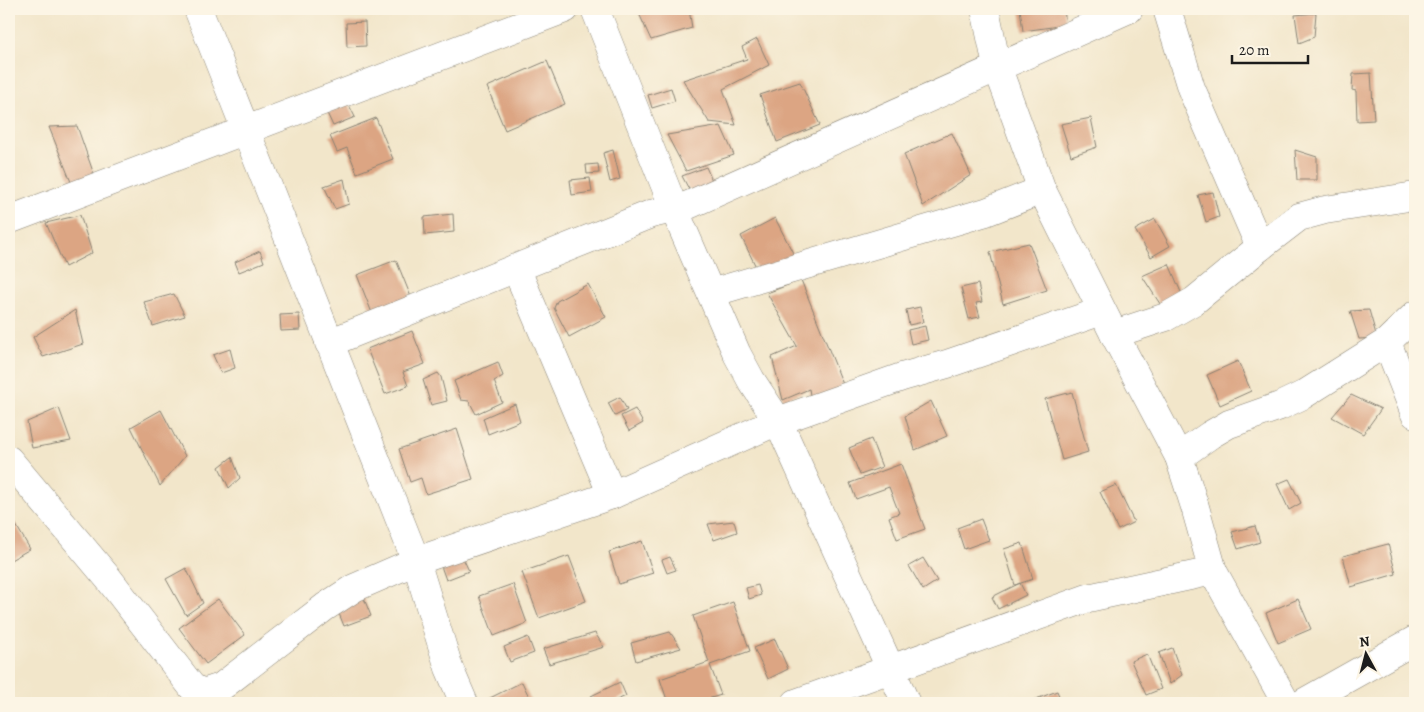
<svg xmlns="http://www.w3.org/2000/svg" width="1424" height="712" font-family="Alegreya,serif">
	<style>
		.building { fill: #dca583 }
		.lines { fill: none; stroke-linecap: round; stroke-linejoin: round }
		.street-casing { stroke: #878173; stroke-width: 29 }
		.street { stroke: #fff; stroke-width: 28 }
	</style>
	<rect width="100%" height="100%" fill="#fcf5e5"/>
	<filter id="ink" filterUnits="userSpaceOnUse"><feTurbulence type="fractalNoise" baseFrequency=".02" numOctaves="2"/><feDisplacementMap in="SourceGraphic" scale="10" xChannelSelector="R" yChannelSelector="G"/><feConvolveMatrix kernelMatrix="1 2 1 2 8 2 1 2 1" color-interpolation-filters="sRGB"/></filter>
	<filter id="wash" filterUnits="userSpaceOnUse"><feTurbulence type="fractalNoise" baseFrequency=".0096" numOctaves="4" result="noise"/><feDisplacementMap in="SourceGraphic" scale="20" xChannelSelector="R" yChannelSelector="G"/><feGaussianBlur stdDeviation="1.12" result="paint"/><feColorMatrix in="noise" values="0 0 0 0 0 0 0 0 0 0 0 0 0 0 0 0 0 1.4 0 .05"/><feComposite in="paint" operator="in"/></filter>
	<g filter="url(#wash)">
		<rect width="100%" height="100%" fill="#f2e6ca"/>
		<g id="blocks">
			<g class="building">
				<polygon points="637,9 689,9 692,28 651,40"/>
				<polygon points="1020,9 1064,9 1066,25 1023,31"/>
				<polygon points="1316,13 1314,37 1299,43 1295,15"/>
				<polygon points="365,22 366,46 347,47 346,23"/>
				<polygon points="757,39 769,65 723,89 736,125 709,122 683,80 747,59 742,47"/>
				<polygon points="547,61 565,104 505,130 487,87"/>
				<polygon points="1371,73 1374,120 1357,121 1356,91 1352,90 1353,74"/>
				<polygon points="800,82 820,125 777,142 760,95"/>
				<polygon points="671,88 675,101 652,108 648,95"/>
				<polygon points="348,103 355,117 333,126 327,113"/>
				<polygon points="376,118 393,159 357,173 347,148 337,152 330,136"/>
				<polygon points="1091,118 1097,147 1071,156 1061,124"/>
				<polygon points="77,126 98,186 71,182 49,127"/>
				<polygon points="721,126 734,155 686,171 667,135"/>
				<polygon points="952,133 971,175 923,206 904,154"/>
				<polygon points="613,150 620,179 610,182 603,153"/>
				<polygon points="1295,150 1317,157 1317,180 1297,180"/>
				<polygon points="598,164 599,173 587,174 586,165"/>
				<polygon points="706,167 715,187 693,197 682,176"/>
				<polygon points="590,178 592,192 572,195 570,180"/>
				<polygon points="344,179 349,204 335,209 324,186"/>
				<polygon points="1213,192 1219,217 1206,222 1198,195"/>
				<polygon points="453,214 454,232 425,235 424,217"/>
				<polygon points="80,215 92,253 65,267 46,223"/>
				<polygon points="775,218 794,255 758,271 741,236"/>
				<polygon points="1155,219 1170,246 1151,257 1135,230"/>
				<polygon points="1029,243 1047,290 1003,304 990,252"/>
				<polygon points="260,251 264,262 239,272 235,262"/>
				<polygon points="396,260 411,297 372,313 357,275"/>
				<polygon points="1169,264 1183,297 1164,310 1142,276"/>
				<polygon points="801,280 844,387 811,401 809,389 783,400 772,357 797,346 767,293"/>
				<polygon points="588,284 606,317 569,337 554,308 557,301"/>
				<polygon points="978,284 982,302 976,303 980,317 969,319 961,288"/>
				<polygon points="174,294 185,316 153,326 144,302"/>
				<polygon points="920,307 923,322 909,325 906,310"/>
				<polygon points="75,310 83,344 43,357 33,337"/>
				<polygon points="1369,310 1377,338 1359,339 1350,311"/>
				<polygon points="299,314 300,330 281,331 280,315"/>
				<polygon points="925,326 928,340 911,344 908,330"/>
				<polygon points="412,331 425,364 403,372 408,386 385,394 367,349"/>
				<polygon points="230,349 235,368 221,373 213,355"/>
				<polygon points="1238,361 1251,391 1220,405 1207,375"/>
				<polygon points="498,362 503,376 494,381 502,402 476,414 469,401 461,400 454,381"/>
				<polygon points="438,373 441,377 447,401 431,405 423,380"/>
				<polygon points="1072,392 1088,452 1062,460 1045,399"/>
				<polygon points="1351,395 1381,409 1363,434 1332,417"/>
				<polygon points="620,397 627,410 615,416 608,403"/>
				<polygon points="931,401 947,436 915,450 905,416"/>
				<polygon points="515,404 520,421 488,434 483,418"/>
				<polygon points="59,408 71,441 32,448 27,422"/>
				<polygon points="635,409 643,423 629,431 621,416"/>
				<polygon points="161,410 185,456 160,486 131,427"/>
				<polygon points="457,429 473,479 426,494 421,478 410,482 399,449"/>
				<polygon points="871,439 882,467 860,475 849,448"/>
				<polygon points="232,457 240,478 229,488 219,467"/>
				<polygon points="901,464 925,529 897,539 889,517 899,513 889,487 856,499 850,483"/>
				<polygon points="1289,479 1301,503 1289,510 1277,484"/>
				<polygon points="1116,485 1134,522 1118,530 1100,492"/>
				<polygon points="9,513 30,549 9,561"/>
				<polygon points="981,519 989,540 964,549 957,528"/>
				<polygon points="734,521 737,532 714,540 708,524"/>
				<polygon points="1255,526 1260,542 1238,549 1232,532"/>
				<polygon points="642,541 653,573 619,584 609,552"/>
				<polygon points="1022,543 1033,579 1015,585 1004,549"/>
				<polygon points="1388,544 1396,574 1351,587 1343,556"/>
				<polygon points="569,556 586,601 539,618 522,572"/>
				<polygon points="670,557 676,570 667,573 662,560"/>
				<polygon points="463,558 469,571 446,580 441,566"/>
				<polygon points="923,558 937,581 923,590 909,566"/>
				<polygon points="186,568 203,603 186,615 166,579"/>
				<polygon points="1020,583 1026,595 998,609 992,597"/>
				<polygon points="513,584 527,623 494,636 479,596"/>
				<polygon points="758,585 761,595 749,599 746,588"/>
				<polygon points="363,596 371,616 344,626 336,606"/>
				<polygon points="218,599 245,635 206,664 179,628"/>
				<polygon points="1298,599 1311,629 1278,643 1266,613"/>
				<polygon points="733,602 750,651 710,665 721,695 695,703 668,703 660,679 709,662 693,616"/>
				<polygon points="670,632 681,648 636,661 631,643"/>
				<polygon points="595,633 604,647 549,664 543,649"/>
				<polygon points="528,637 534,653 510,662 504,647"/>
				<polygon points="775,639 788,669 768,679 754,648"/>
				<polygon points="1172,648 1182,675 1170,684 1159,653"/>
				<polygon points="1147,654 1161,689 1146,695 1131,661"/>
				<polygon points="522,682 532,703 490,703 488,699"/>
				<polygon points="620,682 626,696 610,703 595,703 591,696"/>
				<polygon points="1057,691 1062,703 1026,703"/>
			</g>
		</g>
	</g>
	<g filter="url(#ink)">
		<use href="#blocks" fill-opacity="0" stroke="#878173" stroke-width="1"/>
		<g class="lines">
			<g class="street-casing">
				<g id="street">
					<polyline points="198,9 416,561 449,668 464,703"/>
					<polyline points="595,9 675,211 737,354 751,380 778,421 906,703"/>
					<polyline points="985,9 997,66 1042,190 1114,334 1179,457 1195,507 1213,571 1286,703"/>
					<polyline points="1167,9 1191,88 1260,247"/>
					<polyline points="9,220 565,9"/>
					<polyline points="516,268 612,495"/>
					<polyline points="711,293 986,212 1042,190"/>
					<polyline points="1114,334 1166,317 1194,301 1260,247 1299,217 1325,210 1415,196"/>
					<polyline points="1387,342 1415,414"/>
					<polyline points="329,343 651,214 664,211 675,211 1129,9"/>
					<polyline points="1179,457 1210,435 1229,424 1280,406 1303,395 1387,342 1415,315"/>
					<polyline points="9,460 108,578 192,687 203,693 221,687 325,607 354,588 416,561 612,495 778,421 902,377 947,364 1102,311"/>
					<polyline points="796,703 1088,598 1213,571"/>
					<polyline points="1303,703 1415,640"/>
				</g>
			</g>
			<use href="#street" class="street"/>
		</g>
	</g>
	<rect width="1424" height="712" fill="none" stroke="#fcf5e5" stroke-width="30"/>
	<g transform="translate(1366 654) rotate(353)" stroke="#fcf5e5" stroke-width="4" paint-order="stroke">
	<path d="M0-4L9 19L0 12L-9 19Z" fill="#1c1c1c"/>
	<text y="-8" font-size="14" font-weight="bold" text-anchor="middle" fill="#1c1c1c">N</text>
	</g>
	<path d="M1232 55v8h76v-8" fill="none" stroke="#1c1c1c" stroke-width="2.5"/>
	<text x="1239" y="55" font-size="15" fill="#1c1c1c" stroke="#fcf5e5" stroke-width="4" paint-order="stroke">20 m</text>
</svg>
